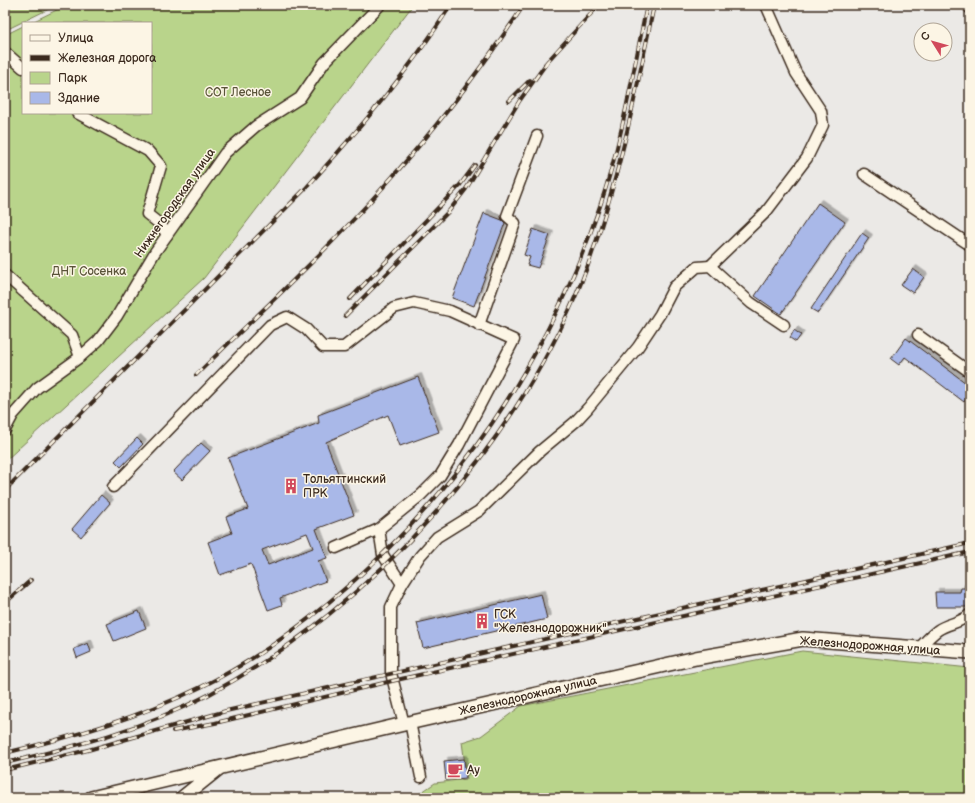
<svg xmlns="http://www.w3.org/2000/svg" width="975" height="803" font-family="'Balsamiq Sans',sans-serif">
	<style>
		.green { fill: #b9d48b; stroke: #7a7f54 }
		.building { fill: #a9b8e8; stroke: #3b2a1e; fill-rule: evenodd; filter: url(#shadow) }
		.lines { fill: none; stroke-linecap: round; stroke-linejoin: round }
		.minor-casing { stroke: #3b2a1e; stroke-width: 13 }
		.major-casing { stroke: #3b2a1e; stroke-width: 16 }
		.minor { stroke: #fcf5e5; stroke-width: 10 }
		.major { stroke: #fcf5e5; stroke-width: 13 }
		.rail-casing { stroke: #3b2a1e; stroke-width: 4 }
		.rail { stroke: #fcf5e5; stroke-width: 2.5; stroke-dasharray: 8; stroke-linecap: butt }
		.labels { text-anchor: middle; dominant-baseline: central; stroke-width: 3; stroke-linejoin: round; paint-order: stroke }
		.park-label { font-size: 12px; fill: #5a5439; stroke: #fcf5e5 }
		.street-label { font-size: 12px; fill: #3b2a1e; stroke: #fcf5e5 }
		.poi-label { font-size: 12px; fill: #3b2a1e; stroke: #fcf5e5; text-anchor: start }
	</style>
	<defs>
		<filter id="shadow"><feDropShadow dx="3.5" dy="-3.5" stdDeviation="0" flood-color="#0004"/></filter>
	</defs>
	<rect width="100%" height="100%" fill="#ebe9e6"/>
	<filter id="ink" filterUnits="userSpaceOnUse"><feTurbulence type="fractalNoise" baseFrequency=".025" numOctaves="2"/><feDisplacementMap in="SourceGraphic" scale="8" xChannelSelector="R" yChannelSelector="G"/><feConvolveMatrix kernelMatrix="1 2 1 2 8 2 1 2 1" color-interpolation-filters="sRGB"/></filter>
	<g filter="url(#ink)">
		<g class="green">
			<polygon points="5,5 57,5 10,28 5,26"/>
			<polygon points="67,5 413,5 204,278 5,461 5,35 23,26 23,113 151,113 151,23 30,23"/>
			<polygon points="802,651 970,668 970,798 413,798 435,783 467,779 462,742 481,736 521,706"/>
		</g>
		<g class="building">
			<polygon points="818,203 845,222 781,314 755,296"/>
			<polygon points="484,213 502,220 505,223 474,306 452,298"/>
			<polygon points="533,229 550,235 538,268 527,265 530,257 524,255"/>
			<polygon points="862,233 869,238 818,313 811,309"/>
			<polygon points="913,269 924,277 913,293 901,285"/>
			<polygon points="794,330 801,335 796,342 790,338"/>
			<polygon points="906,338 970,386 970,393 964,402 905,357 899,365 891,359"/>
			<path d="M418 377 439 432 400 446 388 415 326 442 354 515 316 529 327 558 318 561 326 581 280 598 282 605 268 610 251 564 220 575 208 542 232 533 226 517 248 509 228 458 319 423 318 415ZM307 533 313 548 268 565 262 550Z"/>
			<polygon points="137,438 143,444 121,467 115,461"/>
			<polygon points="201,443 210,451 182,480 173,472"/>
			<polygon points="101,495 110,503 81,537 72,529"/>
			<polygon points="961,588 970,588 967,607 936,607 935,592 960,592"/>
			<polygon points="541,594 547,619 423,648 417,623"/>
			<polygon points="139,611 146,628 114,641 107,624"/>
			<polygon points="88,643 91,652 77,658 74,649"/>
			<polygon points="464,759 466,778 446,780 444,761"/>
		</g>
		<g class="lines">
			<g class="minor-casing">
				<g id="minor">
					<polyline points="5,52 23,68"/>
					<polyline points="77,113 148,151 161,166 147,214 161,225 167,235"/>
					<polyline points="864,174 970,245"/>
					<polyline points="710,266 766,212 807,158 823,125 821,111 796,73 766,5"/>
					<polyline points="5,275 72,335 80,357"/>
					<polyline points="479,325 515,223 507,216 537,136"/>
					<polyline points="918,335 970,372"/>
					<polyline points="5,430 13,415 37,388 80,357 98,341 117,316 155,252 225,153 256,126 300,98 324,63 380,5"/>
					<polyline points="113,487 270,325 287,317 306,329 323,347 344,347 394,308 414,303 450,311 514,340 459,445 440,476 421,495 379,529 336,548"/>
					<polyline points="379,529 383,555 402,584"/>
					<path d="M919 648C925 642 931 635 938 630 948 623 962 623 970 614"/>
					<polyline points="410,722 421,777"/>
					<polyline points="404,724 391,673 391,607 402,584 420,556 437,537 479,511 540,451 575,422 588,408 638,347 660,314 674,287 697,267 710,266 751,303 784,325"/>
				</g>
			</g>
			<g class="major-casing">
				<g id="major">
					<polyline points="91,798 404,724 696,658 803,639 970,652"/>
					<polyline points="182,798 218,769"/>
				</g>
			</g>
			<use href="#minor" class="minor"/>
			<use href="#major" class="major"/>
			<g class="rail-casing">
				<g id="rail">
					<polyline points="961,5 970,15"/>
					<polyline points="545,64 599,5"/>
					<polyline points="509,101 530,80"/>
					<polyline points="350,299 460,185 475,165"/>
					<polyline points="345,316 449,211 466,189 520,100 548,61"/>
					<path d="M196 375C260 312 327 251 386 184 437 127 482 68 524 5"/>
					<path d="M5 490 305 189C358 131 409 71 451 5"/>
					<polyline points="5,603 31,580"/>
					<polyline points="173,731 215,723 392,681 970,552"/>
					<path d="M5 753C72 737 138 718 201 687 247 665 289 635 328 603 455 499 547 361 600 206 622 141 633 72 647 5"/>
					<path d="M5 763C74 747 145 728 208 695 373 607 523 440 588 265 619 180 636 93 654 5"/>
					<polyline points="5,770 88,750 226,711 970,543"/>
				</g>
			</g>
			<use href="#rail" class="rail"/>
		</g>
	</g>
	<defs>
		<g id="building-bare" transform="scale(1.2)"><path d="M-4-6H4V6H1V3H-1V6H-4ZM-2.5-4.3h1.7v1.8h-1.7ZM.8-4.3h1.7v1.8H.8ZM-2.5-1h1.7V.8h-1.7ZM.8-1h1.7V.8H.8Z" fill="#d1495b" stroke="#fcf5e5" stroke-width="2.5" paint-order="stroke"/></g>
		<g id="cafe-bare" transform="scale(1.2)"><path d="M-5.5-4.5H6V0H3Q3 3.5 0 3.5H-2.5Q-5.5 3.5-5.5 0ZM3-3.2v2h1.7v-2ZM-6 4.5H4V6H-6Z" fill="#d1495b" stroke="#fcf5e5" stroke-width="2.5" paint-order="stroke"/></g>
	</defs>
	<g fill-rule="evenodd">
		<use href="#building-bare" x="291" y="486"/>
		<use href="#building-bare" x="482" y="621"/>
		<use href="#cafe-bare" x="455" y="770"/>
	</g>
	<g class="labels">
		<g class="park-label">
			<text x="238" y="92">СОТ Лесное</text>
			<text x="89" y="271">ДНТ Сосенка</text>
		</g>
		<g class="street-label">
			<text transform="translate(175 203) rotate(-55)">Нижнегородская улица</text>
			<text transform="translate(870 646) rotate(4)">Железнодорожная улица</text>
			<text transform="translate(528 696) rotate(-13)">Железнодорожная улица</text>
		</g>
		<g class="poi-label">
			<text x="303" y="479">Тольяттинский<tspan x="303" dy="14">ПРК</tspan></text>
			<text x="494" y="614">ГСК<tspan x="494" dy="14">"Железнодорожник"</tspan></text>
			<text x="467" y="770">Ау</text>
		</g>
	</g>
	<rect width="975" height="803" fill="none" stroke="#fcf5e5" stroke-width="20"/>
	<rect x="10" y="10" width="955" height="783" fill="none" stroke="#3b2a1e" stroke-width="1.5" filter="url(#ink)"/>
	<rect x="22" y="22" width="130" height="92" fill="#fcf5e5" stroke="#afa495"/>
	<rect x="30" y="35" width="20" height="6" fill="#fcf5e5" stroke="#afa495"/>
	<text x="58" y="42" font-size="12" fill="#3b2a1e">Улица</text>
	<rect x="30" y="55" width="20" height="6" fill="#3b2a1e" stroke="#afa495"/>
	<text x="58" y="62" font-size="12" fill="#3b2a1e">Железная дорога</text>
	<rect x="30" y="72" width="20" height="12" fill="#b9d48b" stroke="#afa495"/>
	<text x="58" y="82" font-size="12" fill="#3b2a1e">Парк</text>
	<rect x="30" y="92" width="20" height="12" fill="#a9b8e8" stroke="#afa495"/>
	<text x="58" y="102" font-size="12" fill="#3b2a1e">Здание</text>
	<g transform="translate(933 42) rotate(307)"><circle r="19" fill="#fcf5e5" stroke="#afa495"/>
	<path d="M0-3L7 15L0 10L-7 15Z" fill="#d1495b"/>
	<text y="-6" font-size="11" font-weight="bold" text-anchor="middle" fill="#3b2a1e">С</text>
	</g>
</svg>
